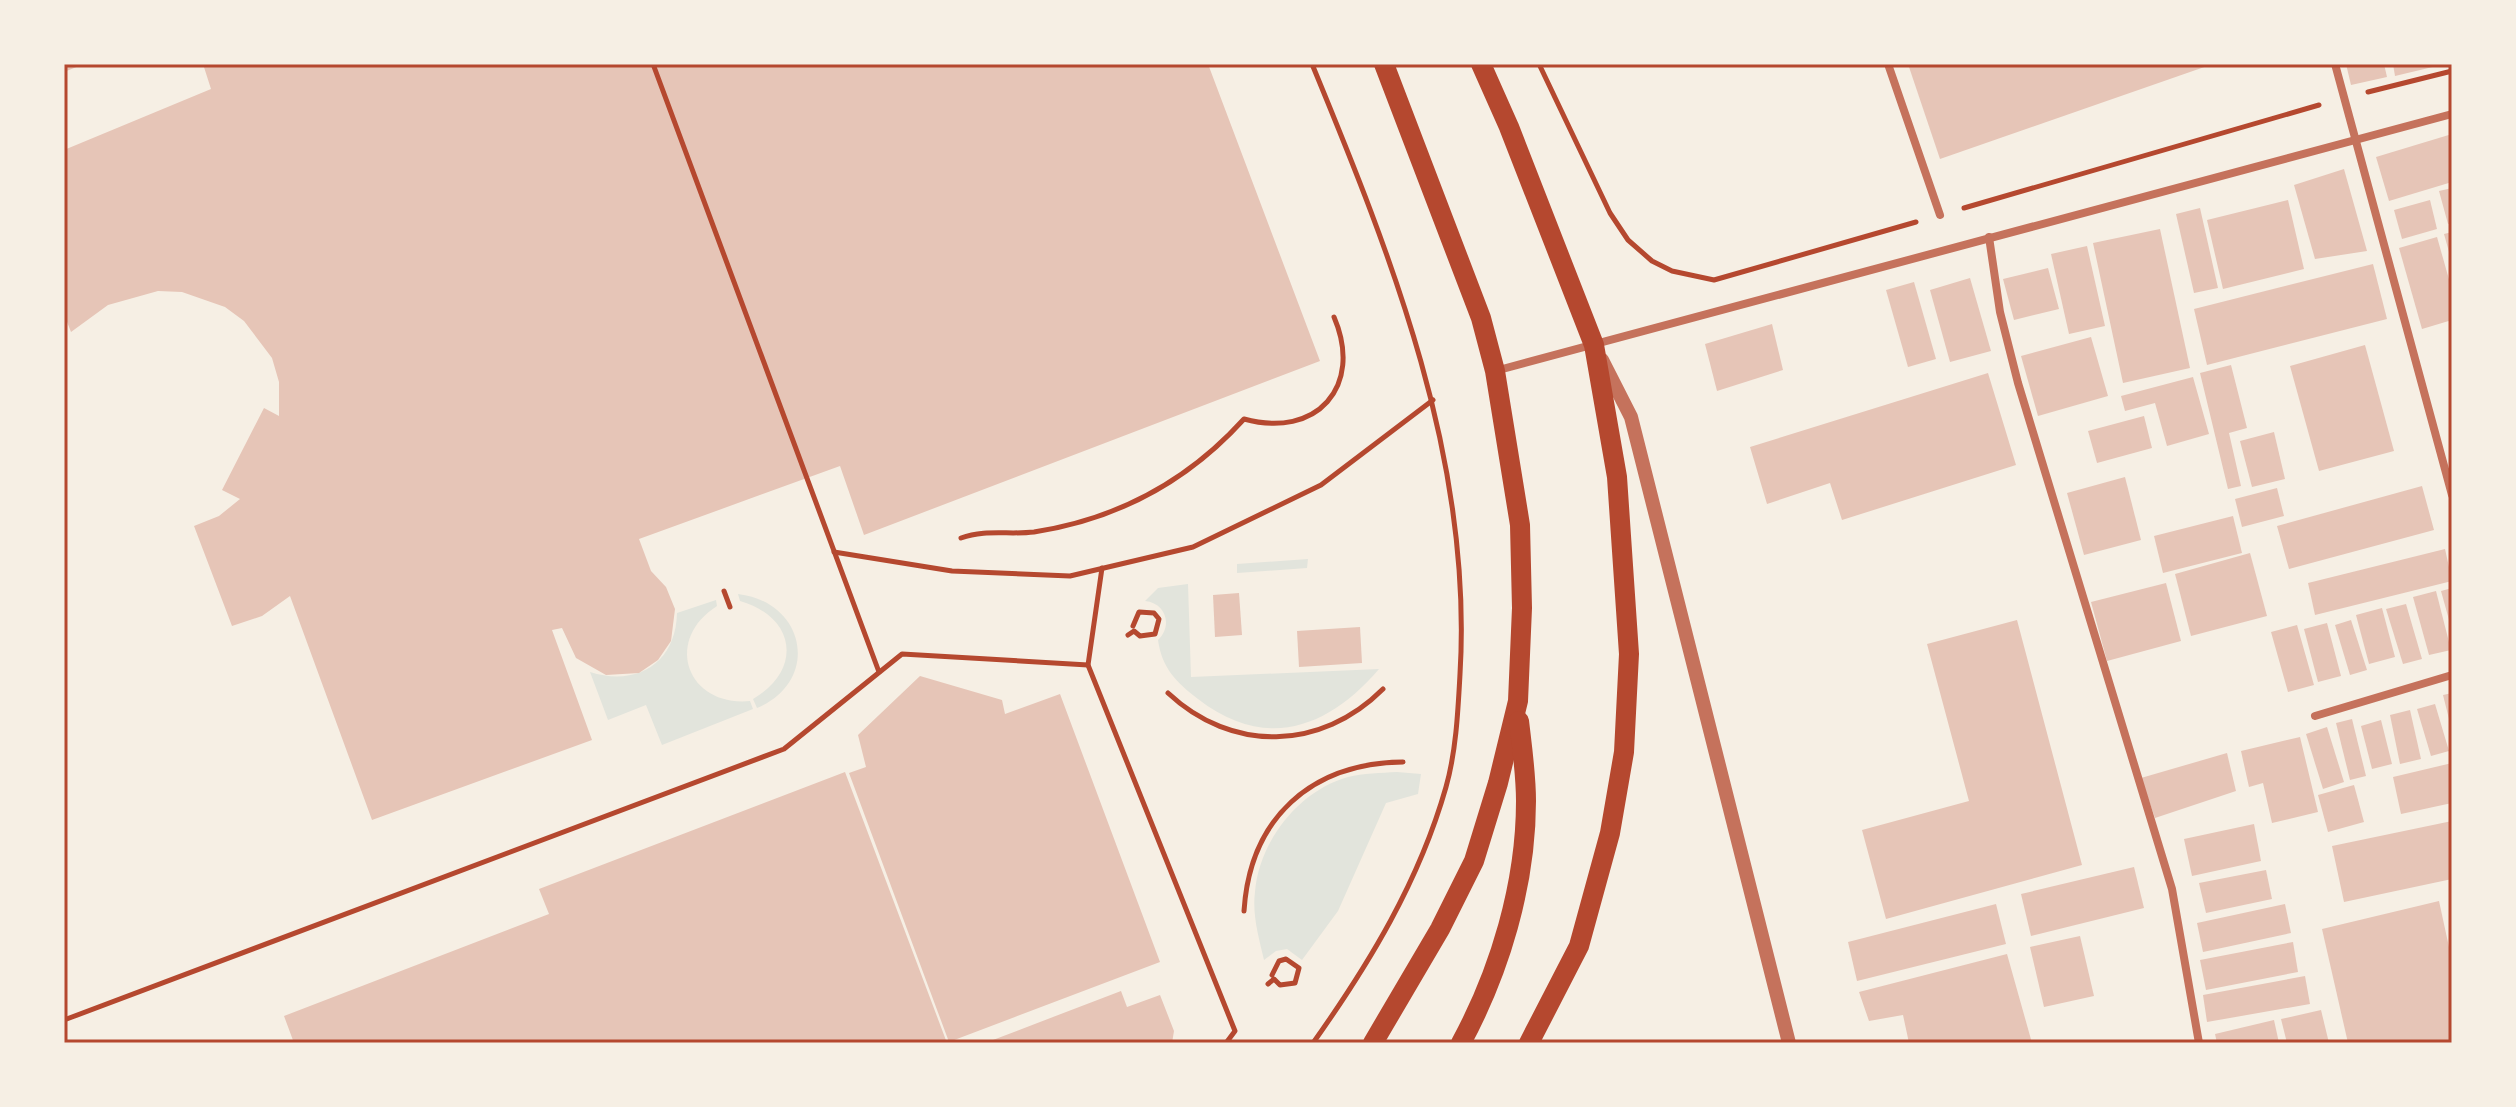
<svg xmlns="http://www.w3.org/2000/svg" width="2516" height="1107" font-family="Karla,sans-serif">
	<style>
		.green { fill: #e2e4dc }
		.building { fill: #e6c5b7 }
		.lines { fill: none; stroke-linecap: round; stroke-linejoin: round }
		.path { stroke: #b5482f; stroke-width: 5 }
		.minor { stroke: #c5725c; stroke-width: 8 }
		.tertiary { stroke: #c5725c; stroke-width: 14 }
		.primary { stroke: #b5482f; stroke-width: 20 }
		.neatline { fill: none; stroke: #b5482f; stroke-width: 3 }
	</style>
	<rect width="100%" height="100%" fill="#f6efe4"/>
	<g class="green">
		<polygon points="1308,559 1307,568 1237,573 1237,564"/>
		<path d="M1188 584 1191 677 1379 669C1328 729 1265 751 1198 699 1176 682 1162 668 1158 640 1173 626 1166 603 1145 601L1158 588Z"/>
		<path d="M738 594C806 602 821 681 757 708L753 699C803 670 796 617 740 601Z"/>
		<path d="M716 600 717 606C663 640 687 707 750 701L753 709 662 745 646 705 608 720 590 672C637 687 676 663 677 613Z"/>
		<path d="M1397 772 1421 774 1418 794 1386 803 1338 911 1302 960 1287 949 1276 951 1264 960C1259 938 1252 915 1255 892 1259 842 1298 791 1348 777 1363 773 1381 773 1397 772Z"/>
	</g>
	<g class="building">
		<polygon points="64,64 84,64 64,72"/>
		<polygon points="203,64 1208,64 1320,361 864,535 840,466 639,539 651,571 666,587 675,609 671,641 658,660 639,673 606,675 576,658 562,628 552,630 592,740 372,820 290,596 262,616 232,626 194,526 219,516 240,499 222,490 264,408 279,416 279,382 272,358 244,321 225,307 182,292 158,291 108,305 71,332 64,314 64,150 211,89"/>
		<polygon points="1908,64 2213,64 1940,159"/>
		<polygon points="2346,64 2384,64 2387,77 2351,85"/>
		<polygon points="2393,64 2441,64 2441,65 2395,76"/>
		<polygon points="2452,134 2452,182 2389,201 2376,157"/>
		<polygon points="2344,169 2367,251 2315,259 2294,185"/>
		<polygon points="2452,188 2452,223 2448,224 2439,191"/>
		<polygon points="2288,200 2304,269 2223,289 2207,220"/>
		<polygon points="2430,200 2437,229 2402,239 2394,210"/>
		<polygon points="2200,208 2218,288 2194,293 2176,214"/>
		<polygon points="2160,229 2190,368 2123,383 2093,243"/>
		<polygon points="2452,232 2452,259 2451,259 2444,234"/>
		<polygon points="2437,237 2452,290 2452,320 2422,329 2399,248"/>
		<polygon points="2087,246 2105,326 2069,334 2051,254"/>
		<polygon points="2373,264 2387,319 2207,365 2194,309"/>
		<polygon points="2048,268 2059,309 2014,320 2003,279"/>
		<polygon points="1970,278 1991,351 1950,362 1930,290"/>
		<polygon points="1914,282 1936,359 1908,367 1886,290"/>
		<polygon points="1772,324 1783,370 1717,391 1705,344"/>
		<polygon points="2091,337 2108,396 2038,416 2021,356"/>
		<polygon points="2365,345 2394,451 2319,471 2290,366"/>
		<polygon points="2231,365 2247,428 2229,433 2241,486 2228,489 2200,373"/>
		<polygon points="1988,373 2016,465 1842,520 1830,483 1767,504 1750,447"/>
		<polygon points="2193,377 2209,434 2167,446 2155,403 2125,411 2121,396"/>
		<polygon points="2144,416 2152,448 2097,463 2088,431"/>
		<polygon points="2274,432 2285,479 2252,487 2240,441"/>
		<polygon points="2125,477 2141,540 2084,555 2067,493"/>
		<polygon points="2422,486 2434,530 2289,569 2277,526"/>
		<polygon points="2277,488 2284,516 2242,527 2235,499"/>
		<polygon points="2233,516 2242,553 2163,573 2154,536"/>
		<polygon points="2445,549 2452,581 2315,615 2308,583"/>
		<polygon points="2250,553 2267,616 2191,636 2175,574"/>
		<polygon points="2166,583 2181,641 2107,661 2091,602"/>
		<polygon points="2452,588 2452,626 2451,627 2441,591"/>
		<polygon points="2436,591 2451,650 2429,655 2413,597"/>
		<polygon points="1239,593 1242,635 1215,637 1213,595"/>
		<polygon points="2406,604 2422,659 2403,664 2386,609"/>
		<polygon points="2382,608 2395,657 2369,664 2356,615"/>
		<polygon points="2017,620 2082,865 1886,919 1862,830 1969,801 1927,644"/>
		<polygon points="2351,620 2367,670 2350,675 2335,625"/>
		<polygon points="2327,623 2341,676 2318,682 2304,629"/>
		<polygon points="2297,625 2314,685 2288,692 2271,632"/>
		<polygon points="1360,627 1362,663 1299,667 1297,631"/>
		<polygon points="920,676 1002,700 1005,714 1060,694 1160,962 949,1042 849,773 866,767 858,735"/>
		<polygon points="2452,693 2452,727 2451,727 2443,695"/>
		<polygon points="2435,704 2449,751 2431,756 2417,709"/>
		<polygon points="2410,710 2421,759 2400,764 2390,715"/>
		<polygon points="2352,719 2366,776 2350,780 2336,723"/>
		<polygon points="2381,720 2392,764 2372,769 2361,726"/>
		<polygon points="2327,727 2344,782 2323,789 2306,734"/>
		<polygon points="2300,737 2318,812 2272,823 2263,783 2249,787 2241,751"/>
		<polygon points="2227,753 2236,791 2155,818 2141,778"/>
		<polygon points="2452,763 2452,803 2401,814 2393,777"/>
		<polygon points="845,772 947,1043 294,1043 284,1016 549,914 539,889"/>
		<polygon points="2354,785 2364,822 2328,832 2318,795"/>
		<polygon points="2452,821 2452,879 2344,902 2332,846"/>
		<polygon points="2254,824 2261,861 2192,876 2184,839"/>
		<polygon points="2134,867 2144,908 2031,936 2021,894"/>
		<polygon points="2266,870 2272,899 2206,913 2199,883"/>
		<polygon points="2439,901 2452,961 2452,1043 2348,1043 2322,929"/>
		<polygon points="1996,904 2006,944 1857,981 1848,942"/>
		<polygon points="2285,904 2291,933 2203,952 2197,923"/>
		<polygon points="2080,936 2094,996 2044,1007 2030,947"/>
		<polygon points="2293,942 2298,972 2206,990 2200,960"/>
		<polygon points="2007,954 2032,1043 1909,1043 1903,1015 1869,1021 1859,992"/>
		<polygon points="2305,976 2310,1004 2207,1022 2203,995"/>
		<polygon points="1121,991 1127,1007 1160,995 1174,1031 1172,1043 985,1043"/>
		<polygon points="2321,1010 2329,1043 2287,1043 2281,1019"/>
		<polygon points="2274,1020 2279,1043 2217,1043 2215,1034"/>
	</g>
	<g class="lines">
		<g class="path">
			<polyline points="653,64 879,672"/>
			<path d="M1312 64C1392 258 1473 460 1460 674 1458 711 1456 752 1446 787 1419 882 1369 964 1313 1043"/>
			<polyline points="1539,64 1610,213 1628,240 1652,261 1672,271 1714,280 1916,222"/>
			<polyline points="2368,92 2452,71"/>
			<polyline points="1964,208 2319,105"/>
			<path d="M961 538C985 529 1009 535 1034 532 1118 519 1187 482 1244 419 1316 439 1364 387 1334 317"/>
			<polyline points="834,552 952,571 1070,576 1193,547 1321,485 1433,400"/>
			<polyline points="1102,568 1088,665 1235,1031 1226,1043"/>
			<polyline points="724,591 730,607"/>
			<polyline points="1128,635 1134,631 1140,636 1155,634 1159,619 1154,613 1139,612 1133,626"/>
			<path d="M1168 693C1232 753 1321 751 1383 689"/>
			<path d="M1244 911C1250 818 1311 763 1403 762"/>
			<polyline points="1268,984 1274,979 1280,985 1295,983 1299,968 1286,959 1279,961 1272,975"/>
			<polyline points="64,1020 784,749 902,654 1088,665"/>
		</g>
		<g class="minor">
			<polyline points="1888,64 1940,215"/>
			<polyline points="2335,64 2452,495"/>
			<polyline points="1989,237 2000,312 2018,383 2172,889 2199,1043"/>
			<polyline points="1495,371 2452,114"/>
			<polyline points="2315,716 2452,675"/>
		</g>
		<polyline class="tertiary" points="1602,360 1631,417 1789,1043"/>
		<g class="primary">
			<polyline points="1481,64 1509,127 1594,345 1617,477 1629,654 1624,752 1610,833 1579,946 1529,1043"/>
			<polyline points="1373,1043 1440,929 1474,861 1498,783 1518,701 1522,608 1520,525 1495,371 1481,318 1384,64"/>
			<path d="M1461 1043C1500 971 1526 884 1526 801 1526 774 1522 747 1519 721"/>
		</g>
	</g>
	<rect width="2516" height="1107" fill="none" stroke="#f6efe4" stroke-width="132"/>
	<rect x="66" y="66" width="2384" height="975" class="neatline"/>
</svg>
